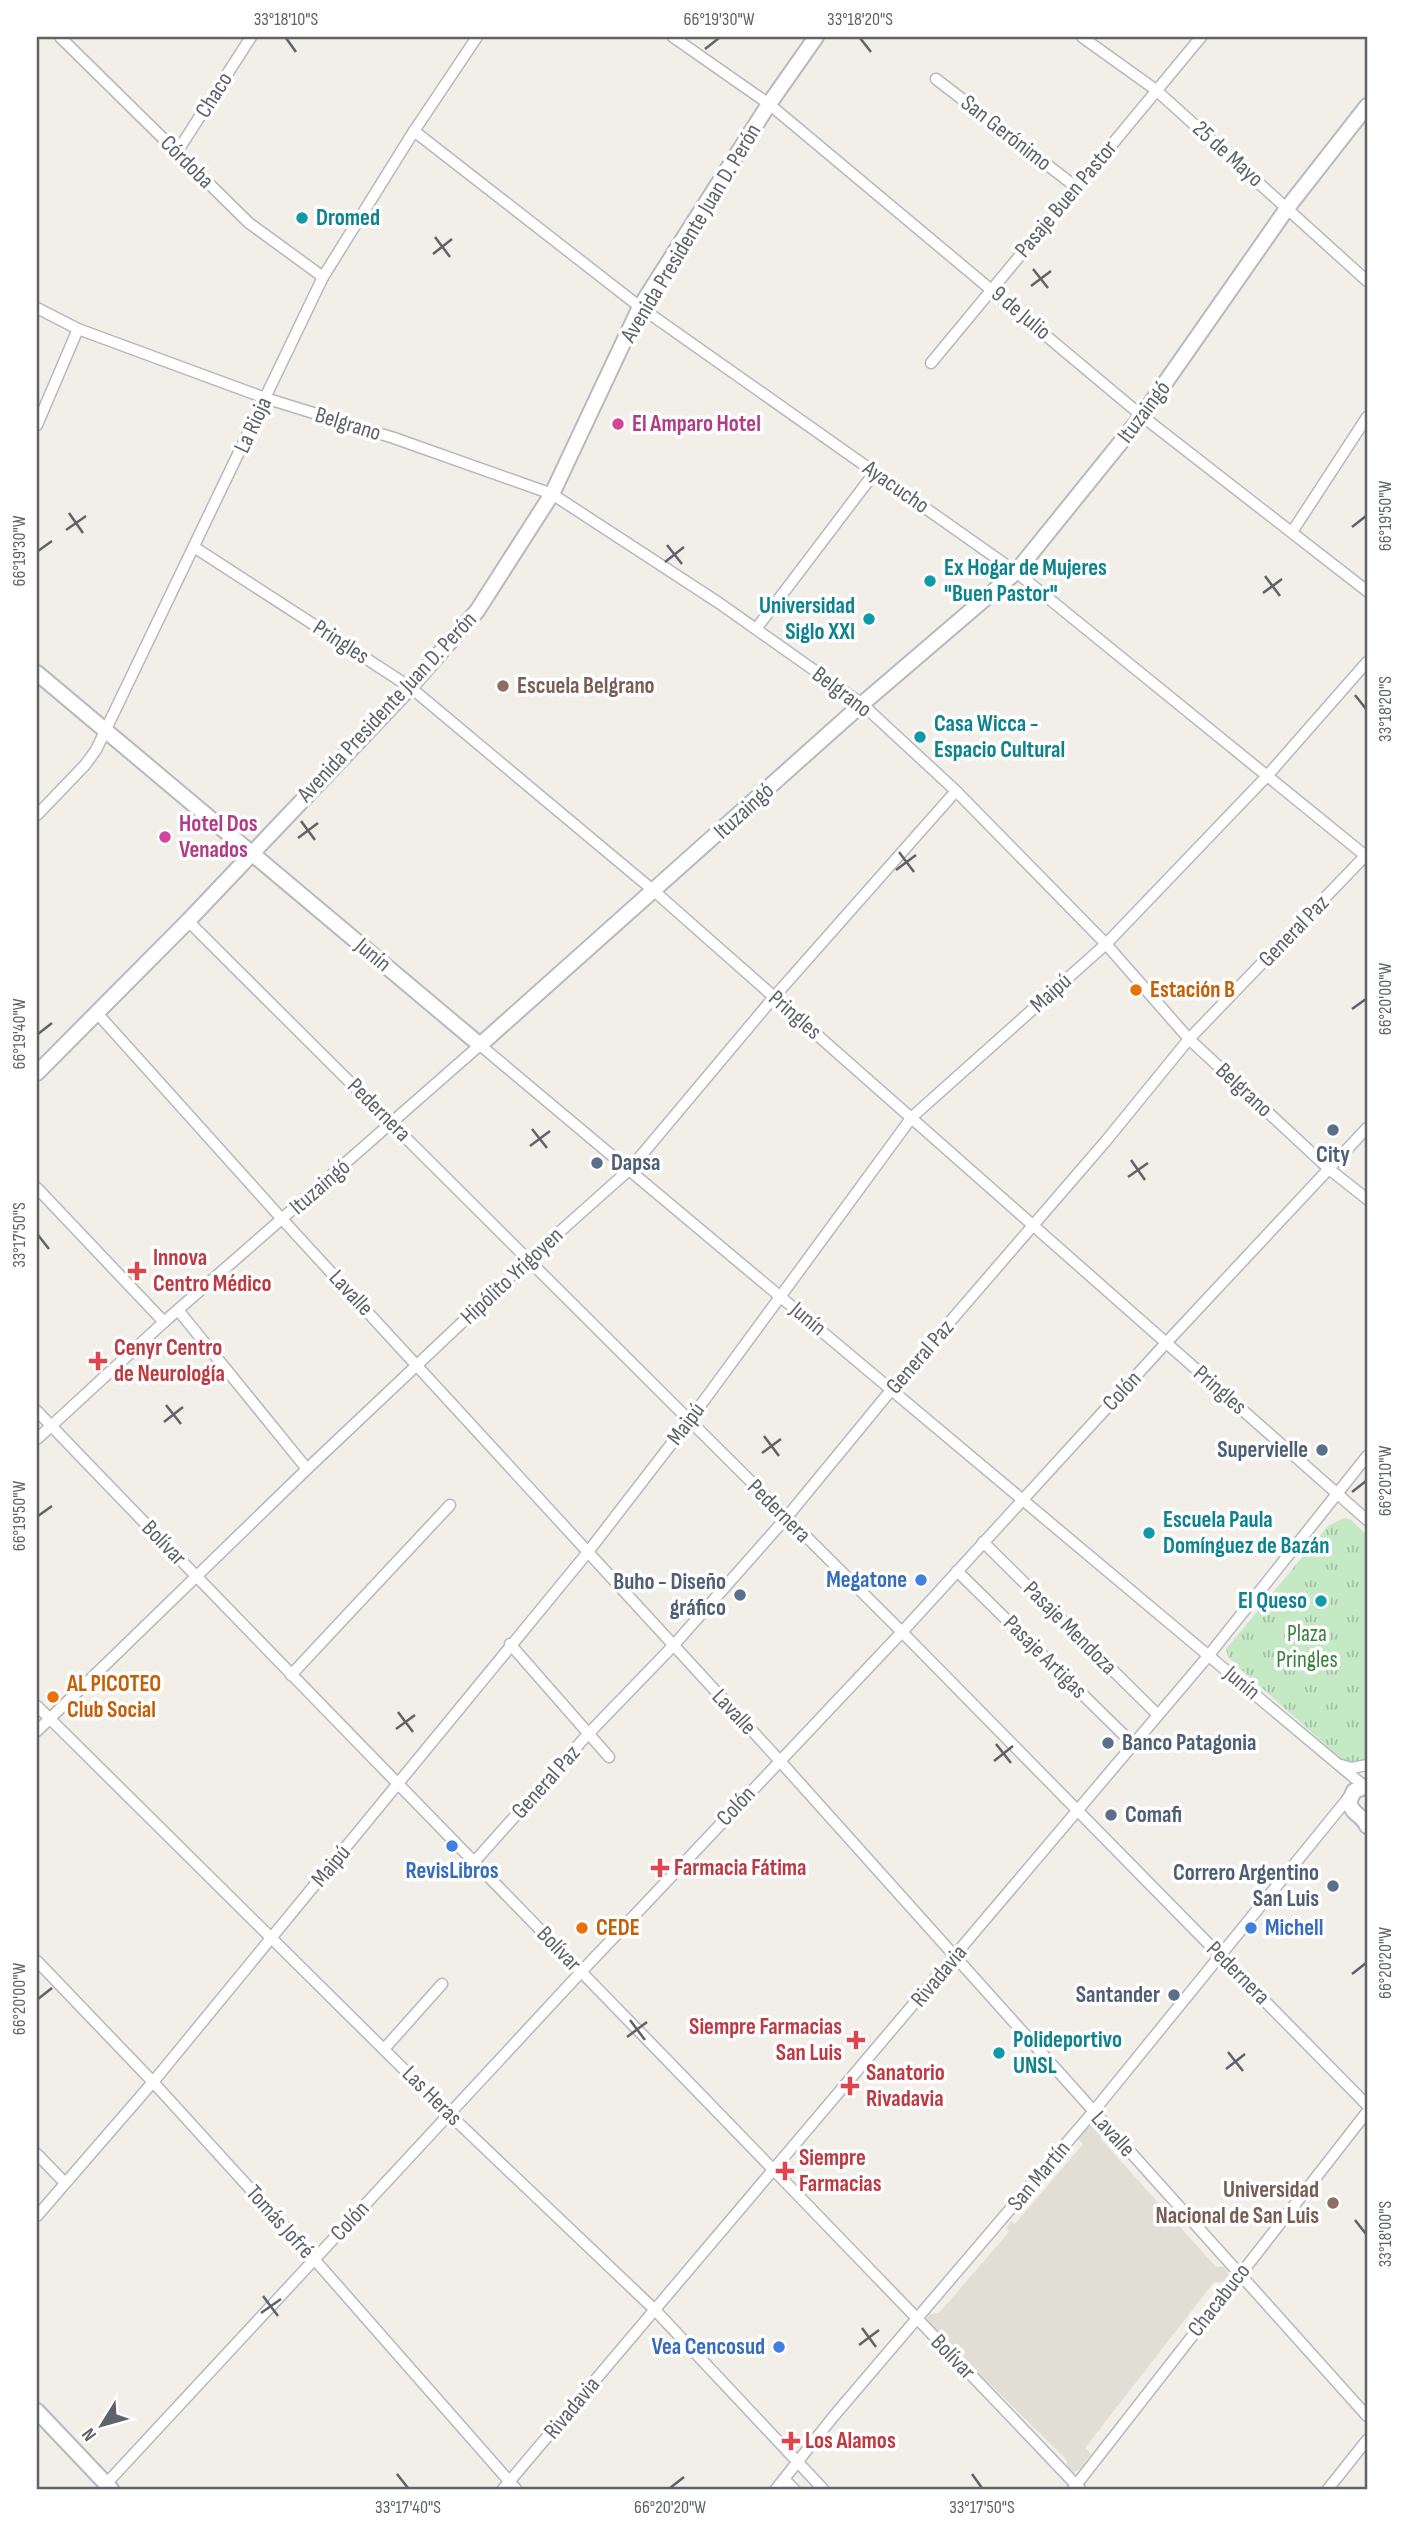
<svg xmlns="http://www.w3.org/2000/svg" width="1404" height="2526" font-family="'Sofia Sans Condensed',sans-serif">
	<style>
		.education { fill: #e1ded6 }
		.grass { fill: url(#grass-tufts) }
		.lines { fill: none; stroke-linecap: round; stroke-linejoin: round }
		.street-casing { stroke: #b5b8bc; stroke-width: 13 }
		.secondary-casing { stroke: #b6babf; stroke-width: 18 }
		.street { stroke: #fff; stroke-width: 10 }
		.secondary { stroke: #fff; stroke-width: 14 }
		.ticks { fill: none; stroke: #5f6368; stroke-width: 2.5 }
		.culture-dot { fill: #0f9aa8; stroke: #fff; stroke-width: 2.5 }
		.hotel-dot { fill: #d1479c; stroke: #fff; stroke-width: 2.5 }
		.education-dot { fill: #8d6e63; stroke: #fff; stroke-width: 2.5 }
		.food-dot { fill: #e8710a; stroke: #fff; stroke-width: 2.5 }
		.service-dot { fill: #5c6f8a; stroke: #fff; stroke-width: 2.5 }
		.health-dot { fill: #e0444e; stroke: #fff; stroke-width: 2.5 }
		.shop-dot { fill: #3f7fe0; stroke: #fff; stroke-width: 2.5 }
		.labels { text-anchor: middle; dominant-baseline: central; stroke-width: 7; stroke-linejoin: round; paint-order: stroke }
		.street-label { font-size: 23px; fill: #5f6368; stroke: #fff }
		.culture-label { font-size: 23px; font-weight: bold; fill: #0d838f; stroke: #fff; text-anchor: start }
		.hotel-label { font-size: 23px; font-weight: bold; fill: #b23c85; stroke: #fff; text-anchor: start }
		.education-label { font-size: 23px; font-weight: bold; fill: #785e54; stroke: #fff; text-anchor: start }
		.food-label { font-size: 23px; font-weight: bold; fill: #c56008; stroke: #fff; text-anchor: start }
		.service-label { font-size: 23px; font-weight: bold; fill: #4e5e75; stroke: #fff; text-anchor: end }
		.health-label { font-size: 23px; font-weight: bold; fill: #be3a42; stroke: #fff; text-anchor: start }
		.shop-label { font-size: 23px; font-weight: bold; fill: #366cbe; stroke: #fff; text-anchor: end }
		.park-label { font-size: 23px; fill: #348238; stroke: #fff }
		.neatline { fill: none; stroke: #5f6368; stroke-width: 2.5 }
		.ticks-label { font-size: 18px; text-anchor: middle; fill: #5f6368 }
	</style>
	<defs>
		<pattern id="grass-tufts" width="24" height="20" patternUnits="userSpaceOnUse" patternTransform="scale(1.75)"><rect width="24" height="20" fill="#c5e8c5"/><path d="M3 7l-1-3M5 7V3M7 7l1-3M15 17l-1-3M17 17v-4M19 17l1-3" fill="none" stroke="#a3c0a4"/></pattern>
	</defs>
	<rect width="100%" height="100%" fill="#f1efe8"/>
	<polygon class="education" points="1092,2125 1099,2128 1102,2133 1101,2139 1216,2267 1224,2267 1229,2275 1225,2282 1214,2282 1085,2448 1091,2454 1079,2470 1074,2472 1067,2467 1066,2459 926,2321 930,2314 939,2313 1009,2232 1006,2228 1011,2221 1015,2224 1083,2144 1078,2139 1087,2127"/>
	<polygon class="grass" points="1344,1518 1351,1520 1367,1535 1367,1759 1355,1765 1345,1762 1236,1665 1228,1657 1226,1649 1328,1526"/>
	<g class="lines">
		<g class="street-casing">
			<g id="street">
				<polyline points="60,37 249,223 323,277"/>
				<polyline points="673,37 769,104 1142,416 1367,591"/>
				<polyline points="1082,37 1156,90 1367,281"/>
				<polyline points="936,79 1076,187"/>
				<polyline points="414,131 640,307 1016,572 1367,857"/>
				<polyline points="177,152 251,37"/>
				<polyline points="37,308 78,329 265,398 394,438 552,494 719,603 862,704 956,791 1106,944 1189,1039 1329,1169 1367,1199"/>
				<polyline points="931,363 1201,37"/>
				<polyline points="37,425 78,329"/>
				<polyline points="1292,532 1367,417"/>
				<polyline points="194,547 410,687 654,891 1367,1520"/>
				<polyline points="756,629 875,472"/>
				<polyline points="37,815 85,765 96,750 323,277 414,131 477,37"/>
				<polyline points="188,921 902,1632 1367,2105"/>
				<polyline points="96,1012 282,1219 779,1760 1367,2416"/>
				<polyline points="37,1188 164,1322"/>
				<polyline points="178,1310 307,1469"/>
				<path d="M37 1411C383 1772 736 2126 1080 2489"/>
				<polyline points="37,1439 164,1322 480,1045 1364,1786"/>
				<polyline points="983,1542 1158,1715"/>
				<polyline points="957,1571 1133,1744"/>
				<polyline points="510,1644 609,1757"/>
				<polyline points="291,1675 450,1505"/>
				<polyline points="37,1706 449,2114 655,2310 823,2489"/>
				<polyline points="37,1731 307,1469 528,1260 629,1170 774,997 956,791"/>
				<polyline points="1341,1765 1352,1768 1367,1765"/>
				<polyline points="475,1861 588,1734 673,1646 786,1518 892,1389 1105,1142 1189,1039 1367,854"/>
				<polyline points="37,1961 153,2082 314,2259 516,2489"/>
				<polyline points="385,2048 442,1984"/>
				<polyline points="37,2154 65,2183"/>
				<polyline points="37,2216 153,2082 588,1552 689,1421 912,1117 1106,944 1267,776 1367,662"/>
				<polyline points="784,2479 794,2489"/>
				<polyline points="106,2484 581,1972 902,1632 1166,1343 1367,1128"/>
				<polyline points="503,2489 1209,1655 1367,1456"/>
				<polyline points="776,2489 833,2417 1093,2112 1349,1797"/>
				<polyline points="1073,2489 1367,2112"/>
				<polyline points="1328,2489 1367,2440"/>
			</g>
		</g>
		<g class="secondary-casing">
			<g id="secondary">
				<polyline points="37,673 480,1045 862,704 1016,572 1142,416 1288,207 1367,106"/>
				<polyline points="37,1073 188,921 410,687 477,611 552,494 640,307 769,104 816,37"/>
				<path d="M1367 1786 1354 1791 1349 1802C1352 1815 1363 1815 1367 1826"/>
				<polyline points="37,2411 111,2489"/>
			</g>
		</g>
		<use href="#street" class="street"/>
		<use href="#secondary" class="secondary"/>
	</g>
	<path class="ticks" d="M286 38 296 52M860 38 871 52M705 49 719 38M435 237 450 257M433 254 452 239M1033 269 1048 288M1031 286 1051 271M69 513 83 533M1352 527 1366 516M66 530 86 516M667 545 682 564M38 551 52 541M665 562 684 547M1265 576 1280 596M1263 593 1282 579M1355 695 1366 709M301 821 315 840M298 838 318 823M899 852 914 872M896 870 916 855M1352 1009 1366 999M38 1034 52 1023M532 1129 547 1148M530 1146 550 1131M1131 1160 1145 1180M1128 1177 1148 1163M38 1235 49 1249M166 1405 181 1424M164 1422 183 1407M764 1436 779 1456M762 1453 781 1439M1352 1492 1366 1481M38 1516 52 1506M398 1712 413 1732M396 1729 415 1715M996 1744 1011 1763M994 1761 1013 1746M1352 1974 1366 1963M38 1999 52 1988M630 2020 645 2040M627 2037 647 2022M1228 2052 1243 2071M1226 2069 1245 2054M1355 2220 1366 2234M263 2296 278 2316M261 2313 281 2299M862 2328 876 2347M859 2345 879 2330M397 2474 408 2488M972 2474 982 2488M670 2488 684 2477"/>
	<g class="culture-dot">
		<circle cx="302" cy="218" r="7"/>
		<circle cx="930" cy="581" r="7"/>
		<circle cx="869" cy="619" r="7"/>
		<circle cx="920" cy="737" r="7"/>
		<circle cx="1149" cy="1533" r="7"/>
		<circle cx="1321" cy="1601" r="7"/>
		<circle cx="999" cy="2053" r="7"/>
	</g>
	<g class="hotel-dot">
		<circle cx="618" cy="424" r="7"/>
		<circle cx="165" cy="837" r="7"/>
	</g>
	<g class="education-dot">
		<circle cx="503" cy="686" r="7"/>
		<circle cx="1333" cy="2203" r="7"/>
	</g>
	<g class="food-dot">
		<circle cx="1136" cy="990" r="7"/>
		<circle cx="53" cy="1697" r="7"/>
		<circle cx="582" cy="1928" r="7"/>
	</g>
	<g class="service-dot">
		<circle cx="1333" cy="1130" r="7"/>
		<circle cx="597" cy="1163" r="7"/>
		<circle cx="1322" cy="1450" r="7"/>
		<circle cx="740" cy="1595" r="7"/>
		<circle cx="1108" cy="1743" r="7"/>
		<circle cx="1111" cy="1815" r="7"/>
		<circle cx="1333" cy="1886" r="7"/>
		<circle cx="1174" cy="1995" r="7"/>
	</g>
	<g class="health-dot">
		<path d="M133.5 1260.5h7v7h7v7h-7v7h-7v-7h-7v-7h7z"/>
		<path d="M94.5 1350.5h7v7h7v7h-7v7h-7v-7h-7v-7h7z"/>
		<path d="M656.5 1857.5h7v7h7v7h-7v7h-7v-7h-7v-7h7z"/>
		<path d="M852.5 2029.5h7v7h7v7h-7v7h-7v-7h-7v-7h7z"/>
		<path d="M846.5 2075.5h7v7h7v7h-7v7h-7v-7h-7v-7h7z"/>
		<path d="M781.5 2160.5h7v7h7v7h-7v7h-7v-7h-7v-7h7z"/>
		<path d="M787.5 2430.5h7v7h7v7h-7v7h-7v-7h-7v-7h7z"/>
	</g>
	<g class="shop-dot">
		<circle cx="921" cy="1580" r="7"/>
		<circle cx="452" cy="1846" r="7"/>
		<circle cx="1251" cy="1928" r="7"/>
		<circle cx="779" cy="2347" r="7"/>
	</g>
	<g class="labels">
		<g class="street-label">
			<text transform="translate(214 95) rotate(-58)">Chaco</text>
			<text transform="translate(1006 133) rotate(38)">San Gerónimo</text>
			<text transform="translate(1228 154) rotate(42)">25 de Mayo</text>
			<text transform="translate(187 162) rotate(45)">Córdoba</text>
			<text transform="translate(1066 199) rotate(-50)">Pasaje Buen Pastor</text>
			<text transform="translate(691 233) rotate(-59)">Avenida Presidente Juan D. Perón</text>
			<text transform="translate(1021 313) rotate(40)">9 de Julio</text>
			<text transform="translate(1144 412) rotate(-53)">Ituzaingó</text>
			<text transform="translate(348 424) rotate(17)">Belgrano</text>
			<text transform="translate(253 425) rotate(-65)">La Rioja</text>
			<text transform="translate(896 487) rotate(35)">Ayacucho</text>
			<text transform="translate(341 642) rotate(33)">Pringles</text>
			<text transform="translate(842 692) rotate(37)">Belgrano</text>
			<text transform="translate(387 707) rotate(-47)">Avenida Presidente Juan D. Perón</text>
			<text transform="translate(744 811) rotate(-42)">Ituzaingó</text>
			<text transform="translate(1294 931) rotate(-46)">General Paz</text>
			<text transform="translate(373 955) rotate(40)">Junín</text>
			<text transform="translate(1051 993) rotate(-42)">Maipú</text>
			<text transform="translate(795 1015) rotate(41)">Pringles</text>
			<text transform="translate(1244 1090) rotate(43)">Belgrano</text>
			<text transform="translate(379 1110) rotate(45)">Pedernera</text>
			<text transform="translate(320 1187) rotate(-41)">Ituzaingó</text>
			<text transform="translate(512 1276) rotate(-43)">Hipólito Yrigoyen</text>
			<text transform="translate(351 1293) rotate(47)">Lavalle</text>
			<text transform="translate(808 1319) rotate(40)">Junín</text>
			<text transform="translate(920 1357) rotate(-49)">General Paz</text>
			<text transform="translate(1220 1390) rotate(41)">Pringles</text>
			<text transform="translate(1122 1391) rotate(-47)">Colón</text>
			<text transform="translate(686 1424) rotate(-53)">Maipú</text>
			<text transform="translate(779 1511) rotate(45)">Pedernera</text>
			<text transform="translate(164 1543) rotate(46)">Bolívar</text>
			<text transform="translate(1070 1628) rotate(45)">Pasaje Mendoza</text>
			<text transform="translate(1045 1657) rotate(45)">Pasaje Artigas</text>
			<text transform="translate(1242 1683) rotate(40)">Junín</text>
			<text transform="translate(734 1712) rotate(47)">Lavalle</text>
			<text transform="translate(546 1782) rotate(-48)">General Paz</text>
			<text transform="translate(736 1806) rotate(-47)">Colón</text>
			<text transform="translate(331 1866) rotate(-50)">Maipú</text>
			<text transform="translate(559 1949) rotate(46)">Bolívar</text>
			<text transform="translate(1238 1973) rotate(45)">Pedernera</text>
			<text transform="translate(939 1976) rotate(-50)">Rivadavia</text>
			<text transform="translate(432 2096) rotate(45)">Las Heras</text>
			<text transform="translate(1113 2134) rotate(48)">Lavalle</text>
			<text transform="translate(1039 2176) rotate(-50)">San Martín</text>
			<text transform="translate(350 2221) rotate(-47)">Colón</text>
			<text transform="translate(280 2222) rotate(48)">Tomás Jofré</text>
			<text transform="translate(1219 2300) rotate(-52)">Chacabuco</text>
			<text transform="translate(953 2357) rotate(46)">Bolívar</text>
			<text transform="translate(572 2408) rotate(-50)">Rivadavia</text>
		</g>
		<g class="culture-label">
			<text x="316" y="218">Dromed</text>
			<text x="944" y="568">Ex Hogar de Mujeres<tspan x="944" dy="26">"Buen Pastor"</tspan></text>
			<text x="855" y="606" text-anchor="end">Universidad<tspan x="855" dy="26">Siglo XXI</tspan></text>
			<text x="934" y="724">Casa Wicca -<tspan x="934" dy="26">Espacio Cultural</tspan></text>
			<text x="1163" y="1520">Escuela Paula<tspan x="1163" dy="26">Domínguez de Bazán</tspan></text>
			<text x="1307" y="1601" text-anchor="end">El Queso</text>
			<text x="1013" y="2040">Polideportivo<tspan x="1013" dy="26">UNSL</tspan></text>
		</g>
		<g class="hotel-label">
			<text x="632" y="424">El Amparo Hotel</text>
			<text x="179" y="824">Hotel Dos<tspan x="179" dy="26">Venados</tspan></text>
		</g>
		<g class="education-label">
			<text x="517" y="686">Escuela Belgrano</text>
			<text x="1319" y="2190" text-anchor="end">Universidad<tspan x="1319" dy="26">Nacional de San Luis</tspan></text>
		</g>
		<g class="food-label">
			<text x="1150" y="990">Estación B</text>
			<text x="67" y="1684">AL PICOTEO<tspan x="67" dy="26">Club Social</tspan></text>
			<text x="596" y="1928">CEDE</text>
		</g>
		<g class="service-label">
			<text x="1333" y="1155" text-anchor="middle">City</text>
			<text x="611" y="1163" text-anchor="start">Dapsa</text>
			<text x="1308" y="1450">Supervielle</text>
			<text x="726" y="1582">Buho - Diseño<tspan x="726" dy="26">gráfico</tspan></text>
			<text x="1122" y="1743" text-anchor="start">Banco Patagonia</text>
			<text x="1125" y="1815" text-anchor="start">Comafi</text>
			<text x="1319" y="1873">Correro Argentino<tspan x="1319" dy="26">San Luis</tspan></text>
			<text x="1160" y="1995">Santander</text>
		</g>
		<g class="health-label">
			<text x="153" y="1258">Innova<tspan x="153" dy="26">Centro Médico</tspan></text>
			<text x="114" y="1348">Cenyr Centro<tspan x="114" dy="26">de Neurología</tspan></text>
			<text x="674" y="1868">Farmacia Fátima</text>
			<text x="842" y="2027" text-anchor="end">Siempre Farmacias<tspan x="842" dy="26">San Luis</tspan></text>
			<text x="866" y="2073">Sanatorio<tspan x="866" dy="26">Rivadavia</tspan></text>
			<text x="799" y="2158">Siempre<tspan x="799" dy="26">Farmacias</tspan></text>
			<text x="805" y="2441">Los Alamos</text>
		</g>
		<g class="shop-label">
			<text x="907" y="1580">Megatone</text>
			<text x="452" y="1871" text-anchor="middle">RevisLibros</text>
			<text x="1265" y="1928" text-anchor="start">Michell</text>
			<text x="765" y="2347">Vea Cencosud</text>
		</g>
		<g class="park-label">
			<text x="1307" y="1634">Plaza<tspan x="1307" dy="26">Pringles</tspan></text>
		</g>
	</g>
	<rect width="1404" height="2526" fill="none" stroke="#ffffff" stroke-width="77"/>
	<g transform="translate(102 2425) rotate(233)" stroke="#ffffff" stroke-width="5" paint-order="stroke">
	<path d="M0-5L12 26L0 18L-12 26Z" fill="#5f6368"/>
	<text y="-10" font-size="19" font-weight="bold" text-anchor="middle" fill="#5f6368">N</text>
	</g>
	<rect x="38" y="38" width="1328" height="2450" class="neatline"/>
	<g class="ticks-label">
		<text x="286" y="25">33°18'10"S</text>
		<text x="719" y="25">66°19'30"W</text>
		<text x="860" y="25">33°18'20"S</text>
		<text transform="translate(1385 516) rotate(-90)" y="6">66°19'50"W</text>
		<text transform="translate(19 551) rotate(-90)" y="6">66°19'30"W</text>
		<text transform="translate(1385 709) rotate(-90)" y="6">33°18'20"S</text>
		<text transform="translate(1385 999) rotate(-90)" y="6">66°20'00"W</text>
		<text transform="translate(19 1034) rotate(-90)" y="6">66°19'40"W</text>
		<text transform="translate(19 1235) rotate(-90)" y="6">33°17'50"S</text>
		<text transform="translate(1385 1481) rotate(-90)" y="6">66°20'10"W</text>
		<text transform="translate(19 1516) rotate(-90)" y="6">66°19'50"W</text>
		<text transform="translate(1385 1963) rotate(-90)" y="6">66°20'20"W</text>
		<text transform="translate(19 1999) rotate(-90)" y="6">66°20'00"W</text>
		<text transform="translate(1385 2234) rotate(-90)" y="6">33°18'00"S</text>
		<text x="408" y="2513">33°17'40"S</text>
		<text x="670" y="2513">66°20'20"W</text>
		<text x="982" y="2513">33°17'50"S</text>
	</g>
</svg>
